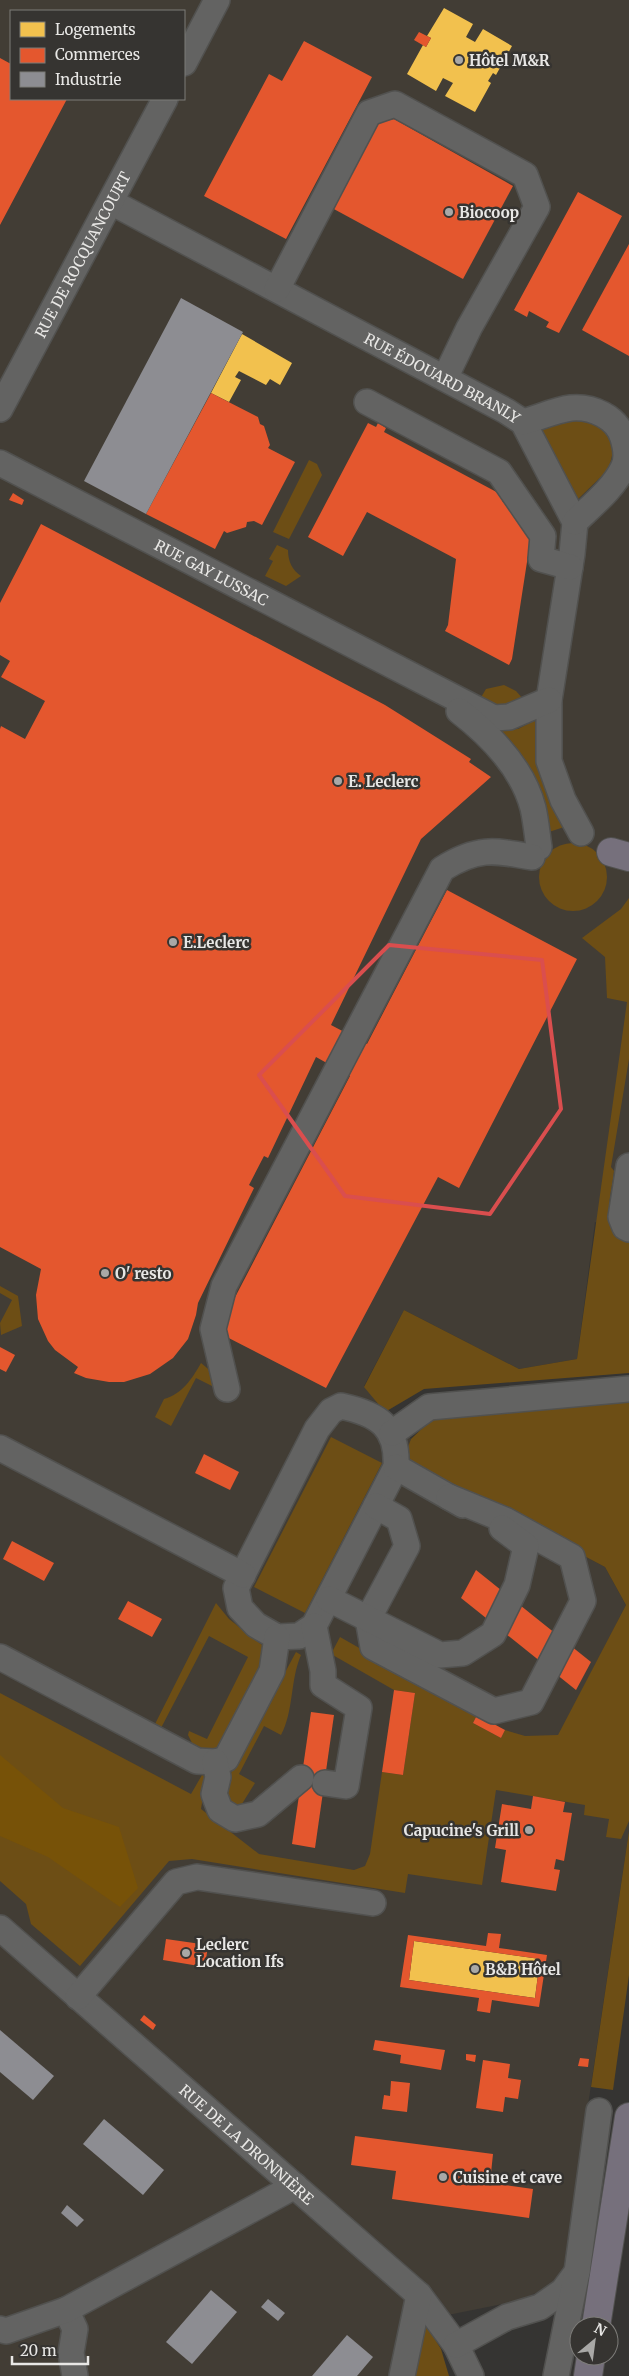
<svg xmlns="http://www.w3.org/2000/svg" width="629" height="2376" font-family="Merriweather,serif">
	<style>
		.built { fill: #423d35; fill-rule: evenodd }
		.green { fill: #6d4e15 }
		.forest { fill: #775208 }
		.homes { fill: #f2c14e }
		.shops { fill: #e4572e; fill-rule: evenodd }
		.industry { fill: #8d8d92 }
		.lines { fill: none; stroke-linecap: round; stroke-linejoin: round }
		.minor-casing { stroke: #51514f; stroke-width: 28 }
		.highway-casing { stroke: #51514f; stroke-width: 30 }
		.minor { stroke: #636362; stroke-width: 25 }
		.highway { stroke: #76707c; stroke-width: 28 }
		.marked { fill: none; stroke: #da4e4e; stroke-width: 4; stroke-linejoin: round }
		.poi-dot { fill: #a9a8a6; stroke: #363431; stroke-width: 2 }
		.labels { text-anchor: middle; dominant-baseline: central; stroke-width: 5; stroke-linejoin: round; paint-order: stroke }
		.poi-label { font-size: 15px; font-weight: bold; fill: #e8e7e5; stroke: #363431; text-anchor: start }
		.street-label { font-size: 15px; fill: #e8e7e5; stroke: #363431 }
	</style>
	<rect width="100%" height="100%" fill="#353432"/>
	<path class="built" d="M0 0H629V1239L595 1222 577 1359 519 1369 404 1310 364 1386 411 1439 404 1460 605 1567 626 1605 559 1735 629 1814V1831L562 2279 522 2300 423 2320 410 2376H0ZM11 11H184V99H11Z"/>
	<g class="green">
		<polygon points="571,419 593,423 608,434 613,451 609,469 576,501 538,429"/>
		<polygon points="309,460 317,464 322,475 289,539 273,532"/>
		<path d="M277 545 288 550C288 561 292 570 301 576L286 586 265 576 273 561 269 559Z"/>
		<polygon points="504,685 516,691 524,700 499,708 480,699 486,689"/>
		<polygon points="537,719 570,825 543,834 494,730 518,729"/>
		<circle cx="573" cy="877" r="34"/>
		<path d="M629 898V1059L611 1167 614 1171C611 1200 599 1224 629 1239V1373L424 1389 385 1412 364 1387 404 1310 519 1369 577 1359 627 1002 607 998 605 957 582 938 621 909Z"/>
		<polygon points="0,1286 18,1296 22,1326 1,1335 0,1323 12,1300 0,1293"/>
		<path d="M201 1363 213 1373 214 1387 196 1378 171 1426 155 1417 164 1399C182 1394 192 1379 201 1363Z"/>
		<polygon points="629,1402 629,1821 621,1839 606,1837 609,1819 584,1815 585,1805 496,1790 482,1885 408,1874 405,1893 192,1859 169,1861 80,1966 31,1924 26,1904 0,1881 0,1693 191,1794 202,1775 206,1777 201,1809 259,1854 354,1870 365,1866 370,1854 382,1772 403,1775 415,1693 394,1690 331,1654 340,1637 477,1715 473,1723 501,1738 505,1730 525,1736 558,1735 626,1605 605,1567 403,1460 411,1439 431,1420"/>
		<polygon points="331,1437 382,1463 305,1613 254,1587"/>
		<polygon points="216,1603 229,1619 262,1645 260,1668 219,1747 209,1752 192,1743 188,1735 189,1731 207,1739 248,1657 209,1636 161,1728 155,1724"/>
		<path d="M296 1652 301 1655C290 1680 294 1711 281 1735L264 1726 239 1774 255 1783 240 1807 229 1806 224 1786Z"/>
		<polygon points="629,1831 629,1975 613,2090 591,2087"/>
		<polygon points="423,2320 441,2349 449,2376 410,2376"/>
	</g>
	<polygon class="forest" points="0,1755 63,1808 119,1827 138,1888 120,1907 48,1857 0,1836"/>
	<g class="homes">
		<polygon points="444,8 473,24 466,37 475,42 483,29 512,46 496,75 493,73 488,81 491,83 475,112 445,96 453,83 443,78 436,91 407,74 423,45 426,47 431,38 427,36"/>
		<polygon points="242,334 292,363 280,385 270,379 266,385 239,371 235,377 241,380 229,402 211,393"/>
		<polygon points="414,1941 540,1959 535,1998 409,1980"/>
	</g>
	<g class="shops">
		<polygon points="419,32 431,38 426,47 414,40"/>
		<polygon points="304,41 372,77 286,239 204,196 269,74 282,81"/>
		<polygon points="0,58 11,64 11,99 67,99 0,225"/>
		<polygon points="394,119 513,186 463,279 332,208 378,123"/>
		<polygon points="578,192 622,216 559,333 546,327 549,322 529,311 527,317 514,310"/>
		<polygon points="629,244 629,356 582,330"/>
		<polygon points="211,393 258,417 260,424 264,426 270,445 268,448 295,462 262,525 254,521 247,522 246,527 227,533 224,531 215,549 146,514"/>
		<polygon points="368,423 376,427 378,423 386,428 384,432 504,496 502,501 509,505 527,534 531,536 512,659 509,665 445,631 448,625 456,559 367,512 343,556 308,537"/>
		<polygon points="13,493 24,500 22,505 9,500"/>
		<polygon points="41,524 385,705 471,759 469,762 491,777 421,839 331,1025 367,1044 447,890 577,959 459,1188 438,1177 326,1388 217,1332 350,1076 316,1057 268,1158 264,1156 249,1185 254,1188 198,1303 196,1315 188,1339 173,1358 150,1374 124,1382 109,1382 86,1378 74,1373 78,1367 55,1350 48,1341 38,1319 36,1295 41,1269 0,1247 0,729 1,726 25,739 45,701 1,677 10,661 0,655 0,603"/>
		<polygon points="0,1347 15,1355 6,1372 0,1369"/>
		<polygon points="204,1454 239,1472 230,1490 195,1473"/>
		<polygon points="12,1541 54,1563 44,1581 3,1559"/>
		<polygon points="476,1570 591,1662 576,1690 461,1598"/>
		<polygon points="128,1601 162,1619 152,1637 118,1619"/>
		<polygon points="394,1690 415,1693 403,1775 382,1772"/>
		<polygon points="311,1712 334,1715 315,1848 292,1844"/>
		<polygon points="477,1715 505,1730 501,1738 473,1723"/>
		<polygon points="533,1796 565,1802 563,1812 572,1813 564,1861 556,1859 554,1869 560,1870 556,1891 501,1882 506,1850 495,1848 502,1804 531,1809"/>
		<path d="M488 1933 501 1934 499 1948 547 1955 539 2007 492 2000 490 2013 477 2011 479 1998 400 1987 408 1935 486 1946ZM414 1941 540 1959 535 1998 409 1980Z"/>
		<polygon points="166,1939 208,1945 205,1967 163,1960"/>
		<polygon points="144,2015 156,2025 153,2030 140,2020"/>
		<polygon points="375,2040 445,2050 441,2070 400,2063 401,2055 373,2050"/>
		<polygon points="466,2054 476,2055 475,2062 466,2060"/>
		<polygon points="580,2058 589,2059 588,2067 578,2066"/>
		<polygon points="483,2060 510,2064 508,2078 521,2080 518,2099 505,2097 503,2112 476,2108"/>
		<polygon points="391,2081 410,2083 407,2112 382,2109 384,2095 390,2096"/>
		<polygon points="355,2136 493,2154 490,2183 533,2189 529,2218 392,2199 396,2171 351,2165"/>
	</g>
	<g class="industry">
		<polygon points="181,298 243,332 146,514 84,481"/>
		<polygon points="0,2030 54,2076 33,2100 0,2072"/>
		<polygon points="104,2119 164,2170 143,2195 83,2144"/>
		<polygon points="67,2205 84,2220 77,2227 61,2213"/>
		<polygon points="211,2290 237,2312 192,2364 166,2342"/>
		<polygon points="268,2299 285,2313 278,2321 261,2307"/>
		<polygon points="347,2335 373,2357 357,2376 312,2376"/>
	</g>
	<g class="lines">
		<g class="minor-casing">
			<g id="minor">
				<polyline points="184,63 217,0"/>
				<path id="s1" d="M111 202 506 411 523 422 575 522 572 554 549 700V761L563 800 581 833"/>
				<polyline points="277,289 369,113 395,104 525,175 537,207 469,328 445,378"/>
				<polyline points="367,402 499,472 543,536 541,559 570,567"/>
				<path id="s2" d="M0 409 165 99"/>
				<path d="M523 422C538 418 555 410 571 408 592 406 617 417 623 438 626 448 628 459 623 468 613 489 591 506 575 522"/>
				<path id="s3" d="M0 463 494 718 509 717 549 700"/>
				<path d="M459 711C490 735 523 769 533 808 536 821 537 834 539 847"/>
				<polyline points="629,1166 621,1217 625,1227 629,1229"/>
				<path d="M227 1389 213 1329 224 1286 442 869C477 847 493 850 532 857"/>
				<path d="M341 1406C379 1414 398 1427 396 1467L314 1626 299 1636 277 1637 256 1625 240 1608 236 1588 317 1429 331 1411Z"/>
				<polyline points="392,1433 429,1407 629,1389"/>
				<polyline points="0,1448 243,1575"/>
				<polyline points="396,1467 463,1505"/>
				<polyline points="376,1506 399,1519 407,1546 368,1619 373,1647 494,1711 531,1702 583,1601 572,1557 505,1520 449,1497"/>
				<polyline points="329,1599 440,1655 463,1653 493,1634 517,1585 526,1546 502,1528"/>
				<polyline points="314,1626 323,1671 323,1685 359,1708 346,1786 325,1783"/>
				<polyline points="0,1657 197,1761 215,1762 226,1759 272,1671 277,1637"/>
				<polyline points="215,1762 218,1777 214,1794 220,1810 235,1819 258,1814 301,1778"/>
				<path id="s4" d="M0 1928 419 2295 456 2345 471 2376"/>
				<polyline points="78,1997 176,1882 197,1877 373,1903"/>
				<polyline points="66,2310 75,2329 71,2353 75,2376"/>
				<polyline points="0,2329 6,2331 66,2310 295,2186"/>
				<polyline points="456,2345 507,2317 540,2307 563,2291 577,2272"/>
				<polyline points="402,2376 419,2295"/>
				<polyline points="556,2376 577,2272 599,2111"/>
			</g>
		</g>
		<g class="highway-casing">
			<g id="highway">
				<polyline points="611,852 629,857"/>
				<polyline points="596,2326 629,2117"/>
				<polyline points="588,2376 591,2356"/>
			</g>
		</g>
		<use href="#minor" class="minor"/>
		<use href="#highway" class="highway"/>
	</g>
	<path class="marked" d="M389 945 542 960 561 1109 490 1214 345 1196 259 1075Z"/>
	<g class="poi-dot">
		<circle cx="459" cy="60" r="5"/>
		<circle cx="449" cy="212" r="5"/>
		<circle cx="338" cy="781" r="5"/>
		<circle cx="173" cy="942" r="5"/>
		<circle cx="105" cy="1273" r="5"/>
		<circle cx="529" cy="1830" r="5"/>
		<circle cx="186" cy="1953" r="5"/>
		<circle cx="475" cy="1969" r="5"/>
		<circle cx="443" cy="2177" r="5"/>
	</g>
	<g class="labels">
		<g class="poi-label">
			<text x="469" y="60">Hôtel M&amp;R</text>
			<text x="459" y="212">Biocoop</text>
			<text x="348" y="781">E. Leclerc</text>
			<text x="183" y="942">E.Leclerc</text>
			<text x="115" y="1273">O' resto</text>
			<text x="519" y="1830" text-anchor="end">Capucine's Grill</text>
			<text x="196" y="1944">Leclerc<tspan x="196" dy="17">Location Ifs</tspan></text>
			<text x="485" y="1969">B&amp;B Hôtel</text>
			<text x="453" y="2177">Cuisine et cave</text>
		</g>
		<g class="street-label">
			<text stroke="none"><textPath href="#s2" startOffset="175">RUE DE ROCQUANCOURT</textPath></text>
			<text stroke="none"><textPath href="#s1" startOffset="375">RUE ÉDOUARD BRANLY</textPath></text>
			<text stroke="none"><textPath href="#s3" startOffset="238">RUE GAY LUSSAC</textPath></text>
			<text stroke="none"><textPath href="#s4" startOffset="328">RUE DE LA DRONNIÈRE</textPath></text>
		</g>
	</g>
	<rect x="10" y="10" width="175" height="90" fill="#363431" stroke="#7d7c79"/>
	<rect x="20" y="22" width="25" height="15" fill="#f2c14e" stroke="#7d7c79"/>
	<text x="55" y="35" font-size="15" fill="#e8e7e5">Logements</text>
	<rect x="20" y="48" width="25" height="15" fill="#e4572e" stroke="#7d7c79"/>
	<text x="55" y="60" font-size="15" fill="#e8e7e5">Commerces</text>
	<rect x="20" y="72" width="25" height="15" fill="#8d8d92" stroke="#7d7c79"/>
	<text x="55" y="85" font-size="15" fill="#e8e7e5">Industrie</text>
	<g transform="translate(594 2341) rotate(29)"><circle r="24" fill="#363431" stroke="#7d7c79"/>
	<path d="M0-4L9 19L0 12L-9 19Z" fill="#a9a8a6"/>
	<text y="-8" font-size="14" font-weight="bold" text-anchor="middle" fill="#e8e7e5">N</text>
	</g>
	<path d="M12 2356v8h76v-8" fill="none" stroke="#e8e7e5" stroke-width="2.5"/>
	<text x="20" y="2356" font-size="15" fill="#e8e7e5" stroke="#363431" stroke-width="4" paint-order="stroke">20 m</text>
</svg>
